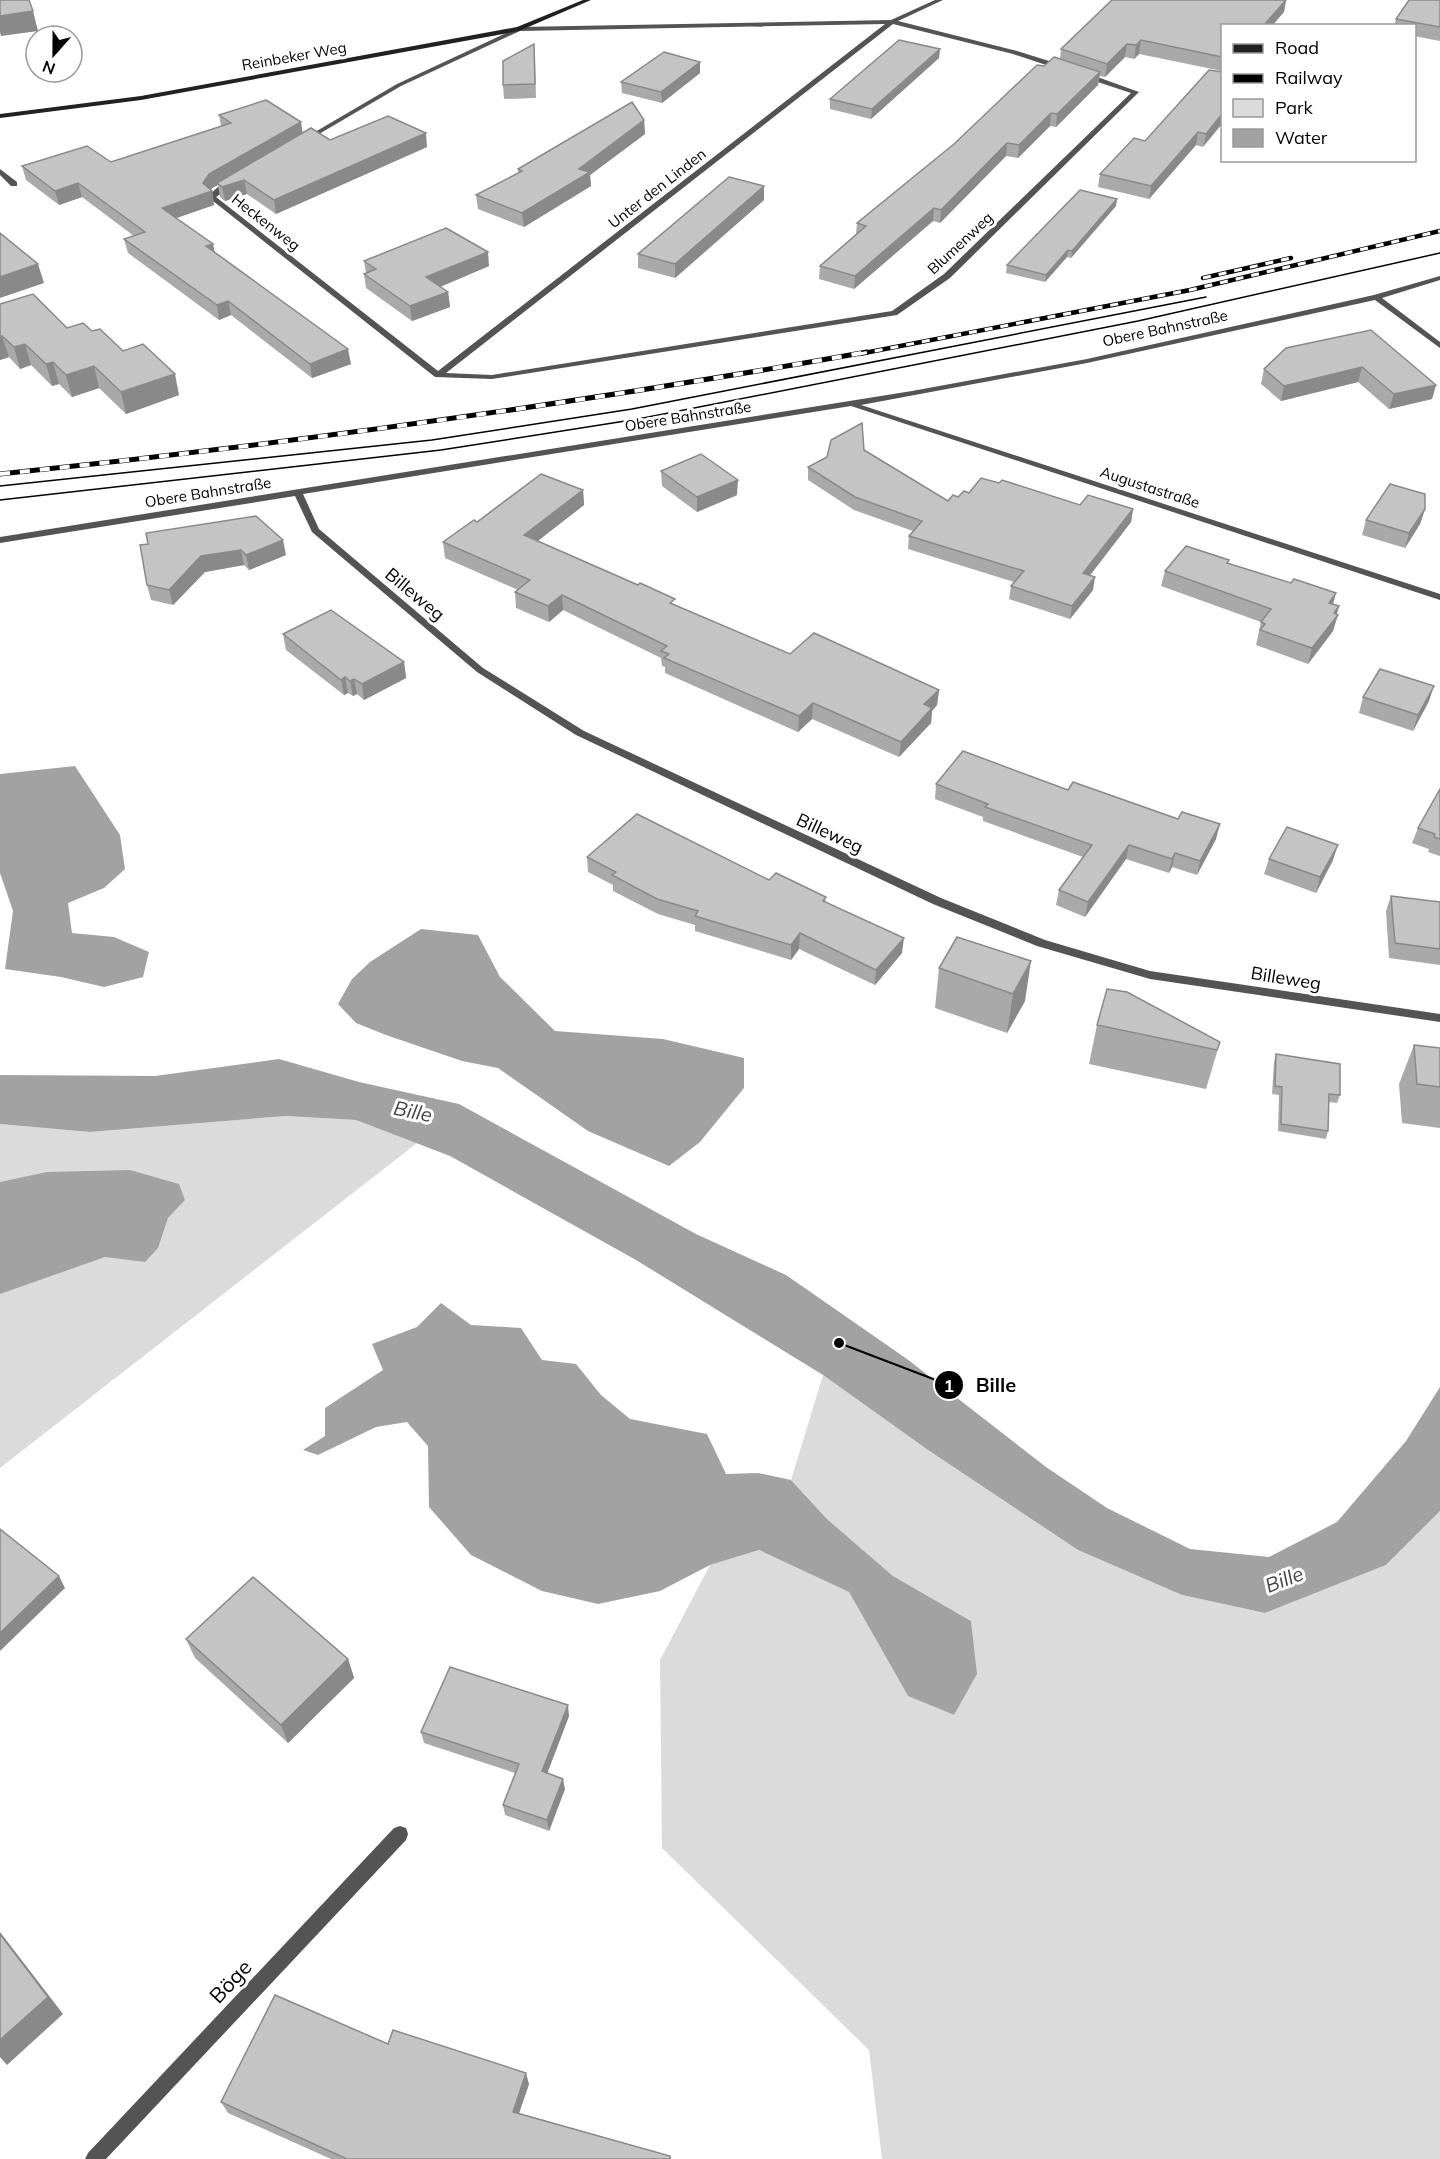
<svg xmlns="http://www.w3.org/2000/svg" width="1440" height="2159" font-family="Mulish,sans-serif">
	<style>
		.green { fill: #dbdbdb }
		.water { fill: #a2a2a2 }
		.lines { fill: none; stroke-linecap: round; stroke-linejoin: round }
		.street { fill: #545454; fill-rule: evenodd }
		.secondary { fill: #212121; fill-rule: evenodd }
		.tram { stroke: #000; stroke-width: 1.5 }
		.rail-far1-casing { stroke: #000; stroke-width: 4.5 }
		.rail-casing { stroke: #000; stroke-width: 5 }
		.rail-far1 { stroke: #fff; stroke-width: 3; stroke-dasharray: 8; stroke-linecap: butt }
		.rail { stroke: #fff; stroke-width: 4; stroke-dasharray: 10; stroke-linecap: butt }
		.wall { fill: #a9a9a9 }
		.shaded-wall { fill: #898989 }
		.building { fill: #c4c4c4; stroke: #898989; stroke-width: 1.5 }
		.labels { text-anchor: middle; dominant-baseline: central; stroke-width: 6; stroke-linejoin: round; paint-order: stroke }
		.far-street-label { font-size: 15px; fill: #000; stroke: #fff }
		.street-label { font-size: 18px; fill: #000; stroke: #fff }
		.water-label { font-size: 20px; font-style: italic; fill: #434343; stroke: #fff }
		.near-street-label { font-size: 21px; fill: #000; stroke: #fff }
		.leader { fill: none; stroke: #000; stroke-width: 2 }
		.callout-dot { fill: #000; stroke: #fff; stroke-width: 2 }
		.mark-label { font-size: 18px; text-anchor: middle; font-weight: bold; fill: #fff }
		.callout-label { font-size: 20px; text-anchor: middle; font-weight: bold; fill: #000; stroke: #fff; stroke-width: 6; stroke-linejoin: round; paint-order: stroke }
	</style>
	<rect width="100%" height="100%" fill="#fff"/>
	<g class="green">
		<polygon points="286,1116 356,1120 417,1143 0,1468 0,1124 90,1132"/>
		<polygon points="823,1375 928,1450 1078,1550 1182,1595 1265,1613 1386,1565 1440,1511 1440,2159 882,2159 869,2050 662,1848 660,1660 710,1565 759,1550 849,1592 908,1696 954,1715 976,1674 971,1621 893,1576 827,1519 791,1480"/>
	</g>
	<g class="water">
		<polygon points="75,766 120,835 125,869 104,888 68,903 72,933 114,937 149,952 143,977 104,987 61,977 5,969 13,911 0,873 0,774"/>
		<polygon points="421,929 478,935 500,977 555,1031 663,1039 744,1058 744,1088 700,1142 669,1166 588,1131 498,1068 462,1061 386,1035 356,1023 338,1004 352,979 370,962"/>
		<polygon points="279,1059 359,1082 459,1104 696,1234 786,1275 907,1359 1046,1467 1107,1508 1190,1549 1269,1557 1337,1522 1406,1441 1440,1387 1440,1511 1386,1565 1265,1613 1182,1595 1078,1550 928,1450 823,1375 636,1260 450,1156 356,1120 286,1116 90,1132 0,1124 0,1075 155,1076"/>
		<polygon points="130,1170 179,1184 185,1200 168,1218 158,1248 145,1262 105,1257 0,1294 0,1182 47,1172"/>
		<polygon points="441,1303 471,1325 521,1328 542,1360 576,1364 601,1395 630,1419 707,1434 726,1474 758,1473 791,1480 827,1519 893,1576 971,1621 977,1674 954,1715 908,1696 849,1592 759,1550 710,1565 660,1591 598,1604 542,1591 471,1555 429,1507 428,1446 407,1422 376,1427 318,1455 303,1450 325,1436 325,1408 383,1370 372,1344 417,1327"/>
	</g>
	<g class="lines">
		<g class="street">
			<path d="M935 0H943L898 21 1017 51 1078 70 1139 92 950 278 897 315 492 379 435 377 208 197C214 189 226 180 236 180V184L216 197 438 371 885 24 520 31 401 86 307 141H303V139L397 84 519 27 891 20ZM893 24 1013 54 1131 93 944 274 892 311 492 375 446 373Z"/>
			<polygon points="0,169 17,182 17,186 11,186 0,175"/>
			<polygon points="1440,276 1440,280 1382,298 1440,342 1440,348 1375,300 1087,363 861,405 1440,594 1440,600 851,406 303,494 319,529 483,668 584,731 941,898 1045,940 1150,971 1440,1014 1440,1022 1150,979 1037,946 933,904 576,735 477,672 312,532 295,496 0,543 0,537 912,391 1087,359 1374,295"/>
			<polygon points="400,1826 406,1828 408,1834 406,1840 106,2159 85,2159 88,2153 394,1828"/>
		</g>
		<polygon class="secondary" points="583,0 591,0 519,31 141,100 0,118 0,114 141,96 517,27"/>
		<g class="tram">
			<polyline points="0,486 432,440 632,409 1206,297"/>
			<polyline points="0,500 441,450 638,419 1138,321 1440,253"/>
		</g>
		<g class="rail-far1-casing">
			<g id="rail-far1">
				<polyline points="1203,278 1291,258"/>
				<polyline points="859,354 1190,290 1440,231"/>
			</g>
		</g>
		<g class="rail-casing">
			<path id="rail" d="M0 474C291 444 580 403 867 352"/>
		</g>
		<use href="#rail-far1" class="rail-far1"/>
		<use href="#rail" class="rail"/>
	</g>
	<g class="wall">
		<polygon points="1112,0 1286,0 1284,12 1222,26 1222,71 1139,54 1134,59 1125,57 1105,77 1100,76 1098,85 1056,127 1050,126 1018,158 1006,156 940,223 933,221 854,289 819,279 820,266 856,234 857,223 954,144 1044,66 1060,59 1061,49"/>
		<polygon points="1440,0 1440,41 1414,36 1414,26 1394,26 1396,19"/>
		<polygon points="535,57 536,98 504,99 503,85"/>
		<polygon points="939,58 871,119 830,109 830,99"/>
		<polygon points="700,62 700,73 662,103 622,93 621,82"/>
		<polygon points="1222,72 1203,147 1196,145 1149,199 1098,187 1100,174 1145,141"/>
		<polygon points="219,115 303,132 330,140 427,147 276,214 247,194 225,201 220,197 218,185 212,188 211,190 212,191 214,205 176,218 215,253 351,364 312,378 231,315 219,320 128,253 124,239 134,236 82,197 59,205 26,180 22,166 111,162 221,126"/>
		<polygon points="644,120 645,134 590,175 591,186 524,227 478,209 476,195 518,173 518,169"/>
		<polygon points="764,200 675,278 638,268 638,254"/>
		<polygon points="1116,206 1071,258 1067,257 1045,282 1006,273 1007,265"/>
		<polygon points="364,261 489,266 440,287 448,292 450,307 412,321 366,288 364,274 366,273"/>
		<polygon points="0,304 67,328 92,331 123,351 179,395 126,414 99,388 72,397 59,384 52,386 31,365 20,369 9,357 0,360"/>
		<polygon points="1286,348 1436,385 1432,399 1389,409 1358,382 1281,401 1261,384 1264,369"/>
		<polygon points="864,450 948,501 969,493 999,483 1080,505 1133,509 1131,522 1090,575 1093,590 1070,619 1009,599 1011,586 1014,582 908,549 909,536 913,531 854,510 808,480 808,467"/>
		<polygon points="661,471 737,495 697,512 662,486"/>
		<polygon points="583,490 584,505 537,541 675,605 790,654 939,690 937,705 932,711 931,723 899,757 812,719 798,732 665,673 665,667 662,666 661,658 563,610 549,622 516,608 515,592 518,590 445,558 443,542 477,522"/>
		<polygon points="1425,509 1420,524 1405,548 1362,535 1366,520"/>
		<polygon points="146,533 286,555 249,570 244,565 205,572 173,605 151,600 147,585 148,544"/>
		<polygon points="1228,563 1339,606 1333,631 1308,664 1256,645 1261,622 1161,586 1165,571"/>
		<polygon points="283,634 404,662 406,678 364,700 357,694 353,696 348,693 344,695 286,650"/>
		<polygon points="1363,697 1429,701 1413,731 1359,713"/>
		<polygon points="936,784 1068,790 1216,839 1197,875 1172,867 1169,873 1126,859 1085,917 1056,905 1059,890 1083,857 983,821 983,817 935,799"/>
		<polygon points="1440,789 1440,856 1428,852 1429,849 1412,843 1418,828"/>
		<polygon points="587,857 769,880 826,897 825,902 902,953 875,985 799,949 791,960 695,931 695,925 658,914 613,891 613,885 588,872"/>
		<polygon points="1269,859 1333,860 1316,893 1264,874"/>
		<polygon points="1391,896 1440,902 1440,965 1389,958 1386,911"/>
		<polygon points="957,937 1025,1001 1007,1033 935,1008 939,968"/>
		<polygon points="1097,1025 1220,1042 1206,1089 1089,1064"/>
		<polygon points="1414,1045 1440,1048 1440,1128 1402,1123 1399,1084"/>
		<polygon points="1276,1054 1340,1095 1337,1103 1329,1102 1328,1131 1326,1139 1278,1131 1279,1095 1272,1094 1274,1062"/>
		<polygon points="186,1639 348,1659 354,1678 288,1743 195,1658"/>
		<polygon points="569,1716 547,1773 565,1789 549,1831 505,1815 503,1805 515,1773 424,1743 421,1732"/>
		<polygon points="388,2044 529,2084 519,2113 670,2156 671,2159 331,2159 228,2113 221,2102"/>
	</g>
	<g class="shaded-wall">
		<polygon points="1286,0 1284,12 1272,26 1263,26"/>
		<polygon points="33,11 38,31 1,36 0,32 0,16"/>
		<polygon points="1141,40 1139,54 1134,59 1136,45"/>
		<polygon points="1127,44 1125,57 1105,77 1107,64"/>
		<polygon points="940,49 939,58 871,119 872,109"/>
		<polygon points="700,62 700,73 662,103 661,92"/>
		<polygon points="1100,72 1098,85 1056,127 1057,114"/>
		<polygon points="1051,113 1050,126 1018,158 1019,145"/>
		<polygon points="1222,114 1222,124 1203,147 1206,134"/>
		<polygon points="644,120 645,134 590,175 591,186 524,227 522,213 579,169"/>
		<polygon points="301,122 303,135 217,183 218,185 212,188 209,192 212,191 214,205 165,222 162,208 203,183 209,174"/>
		<polygon points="1198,132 1196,145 1149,199 1151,186"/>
		<polygon points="426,133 427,147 276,214 274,200"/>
		<polygon points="1007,143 1006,156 940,223 941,210"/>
		<polygon points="244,180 247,194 225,201 222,187"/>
		<polygon points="78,183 82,197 59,205 55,191"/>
		<polygon points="764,186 764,200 675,278 675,264"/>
		<polygon points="1117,199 1116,206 1071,258 1072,251"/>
		<polygon points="934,208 933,221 854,289 855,276"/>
		<polygon points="213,244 216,258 206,246"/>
		<polygon points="1068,250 1067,257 1045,282 1046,275"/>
		<polygon points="488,252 489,266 428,292 426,277"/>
		<polygon points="38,264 44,283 0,298 0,277"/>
		<polygon points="448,292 450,307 412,321 410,306"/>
		<polygon points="228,301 231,315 219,320 217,305"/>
		<polygon points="0,336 2,336 9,357 0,360"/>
		<polygon points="25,344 31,365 20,369 14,347"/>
		<polygon points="348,349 351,364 312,378 310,364"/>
		<polygon points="53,362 59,384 52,386 46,364"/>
		<polygon points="94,366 99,388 72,397 66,375"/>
		<polygon points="1362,367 1358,382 1281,401 1284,386"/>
		<polygon points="175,374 179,395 126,414 121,392"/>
		<polygon points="1436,385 1432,399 1389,409 1394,394"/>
		<polygon points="738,480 737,495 697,512 697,497"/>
		<polygon points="583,490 584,505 525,551 524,535"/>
		<polygon points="1133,509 1131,522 1081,587 1083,573"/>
		<polygon points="1425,509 1420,524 1405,548 1409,533"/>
		<polygon points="283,540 286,555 249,570 246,555"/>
		<polygon points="241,550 244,565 205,572 173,605 169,590 201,556"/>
		<polygon points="1095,577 1093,590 1070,619 1072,606"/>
		<polygon points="1336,593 1332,608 1329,603"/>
		<polygon points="562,595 563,610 549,622 548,606"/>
		<polygon points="1339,606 1335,619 1338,615 1333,631 1308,664 1312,648"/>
		<polygon points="404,662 406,678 364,700 362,684"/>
		<polygon points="345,677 348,693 344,695 341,680"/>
		<polygon points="354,679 357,694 353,696 350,681"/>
		<polygon points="1434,686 1429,701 1413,731 1418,715"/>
		<polygon points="939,690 937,705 932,711 931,723 899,757 901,742 924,704"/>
		<polygon points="813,703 812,719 798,732 799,716"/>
		<polygon points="1220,824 1216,839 1197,875 1200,861"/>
		<polygon points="1129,845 1126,859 1085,917 1088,902"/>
		<polygon points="1338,845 1333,860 1316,893 1320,877"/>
		<polygon points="1175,853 1172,867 1169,873 1172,859"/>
		<polygon points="800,933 799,949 791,960 791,945"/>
		<polygon points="904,938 902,953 875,985 876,970"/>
		<polygon points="1031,961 1025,1001 1007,1033 1013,994"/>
		<polygon points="59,1576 65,1588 0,1651 0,1633"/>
		<polygon points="348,1659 354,1678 288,1743 281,1725"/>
		<polygon points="568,1705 569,1716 544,1782 542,1771"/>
		<polygon points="563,1779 565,1789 549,1831 547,1820"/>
		<polygon points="0,1932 63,2014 7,2065 0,2057"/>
		<polygon points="526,2073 529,2084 516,2122 513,2112"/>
	</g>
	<g class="building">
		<polygon points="0,0 29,0 33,11 0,16"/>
		<polygon points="1112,0 1286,0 1263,26 1222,26 1222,57 1141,40 1136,45 1127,44 1107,64 1061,49"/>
		<polygon points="1409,0 1440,0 1440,27 1396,19"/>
		<polygon points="899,40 940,49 872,109 830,99"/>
		<polygon points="534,44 535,84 503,85 503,61"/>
		<polygon points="664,52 700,62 661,92 621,82"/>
		<polygon points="1054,57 1100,72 1057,114 1051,113 1019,145 1007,143 941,210 934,208 855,276 820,266 866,226 857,223 954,144 1037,65 1044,66"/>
		<polygon points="1209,70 1222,72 1222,114 1206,134 1198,132 1151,186 1100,174 1134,138 1145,141"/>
		<polygon points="266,100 301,122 209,174 203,183 212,191 162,208 213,244 206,246 348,349 310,364 228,301 217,305 124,239 145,232 78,183 55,191 22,166 87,146 111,162 231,123 219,115"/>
		<polygon points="632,102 644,120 579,169 590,172 522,213 476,195 522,171 518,169"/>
		<polygon points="388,116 426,133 274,200 244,180 222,187 217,183 311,128 330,140"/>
		<polygon points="729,177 764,186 675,264 638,254"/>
		<polygon points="1080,190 1117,199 1072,251 1068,250 1046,275 1007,265"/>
		<polygon points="446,228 488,252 426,277 448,292 410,306 364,274 376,269 364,261"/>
		<polygon points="0,233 38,264 0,277"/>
		<polygon points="33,294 67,328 83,323 92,331 100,329 123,351 143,344 175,374 121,392 94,366 66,375 53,362 46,364 25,344 14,347 2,336 0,336 0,304"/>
		<polygon points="1371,330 1436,385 1394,394 1362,367 1284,386 1264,369 1286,348"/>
		<polygon points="862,423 864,450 948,501 953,495 958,497 964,491 969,493 981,478 999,483 1002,480 1080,505 1088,495 1133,509 1083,573 1095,577 1072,606 1011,586 1024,571 909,536 922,521 855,497 808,467 827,457 831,440"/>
		<polygon points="701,454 738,480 697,497 661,471"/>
		<polygon points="541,474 583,490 524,535 638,585 640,583 675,599 670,603 790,654 814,633 939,690 924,704 932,708 901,742 813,703 799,716 664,658 669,654 661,651 667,646 562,595 548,606 515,592 530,580 443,542 474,520 477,522"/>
		<polygon points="1390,484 1425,494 1425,509 1409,533 1366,520"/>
		<polygon points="256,516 283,540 246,555 241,550 201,556 169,590 147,585 140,545 148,544 146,533"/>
		<polygon points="1186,546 1229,560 1227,563 1291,583 1294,579 1336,593 1329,603 1339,606 1334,613 1338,615 1312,648 1260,630 1265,624 1261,622 1271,609 1165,571"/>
		<polygon points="331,610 404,662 362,684 354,679 350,681 345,677 341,680 283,634"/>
		<polygon points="1380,669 1434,686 1418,715 1363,697"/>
		<polygon points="963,751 1068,790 1073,782 1178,819 1182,812 1220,824 1200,861 1175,853 1172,859 1129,845 1088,902 1059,890 1092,845 985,807 988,804 936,784"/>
		<polygon points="1440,789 1440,839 1434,837 1435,834 1418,828"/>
		<polygon points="637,814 769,880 776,873 826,897 823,901 904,938 876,970 800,933 791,945 695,916 698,911 657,899 612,875 616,872 587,857"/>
		<polygon points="1287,827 1338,845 1320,877 1269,859"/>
		<polygon points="1391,896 1440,902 1440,949 1395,943"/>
		<polygon points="957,937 1031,961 1013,994 939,968"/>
		<polygon points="1107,989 1127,992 1220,1042 1217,1050 1097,1025"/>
		<polygon points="1414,1045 1440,1048 1440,1087 1417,1084"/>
		<polygon points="1276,1054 1340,1064 1340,1095 1329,1094 1328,1131 1281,1124 1282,1087 1275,1086"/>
		<polygon points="0,1529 59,1576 0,1633"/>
		<polygon points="253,1577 348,1659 281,1725 186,1639"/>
		<polygon points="450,1667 568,1705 542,1771 563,1779 547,1820 503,1805 519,1764 421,1732"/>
		<polygon points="0,1934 48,1997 0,2040"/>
		<polygon points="275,1995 388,2044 393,2030 526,2073 513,2112 670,2156 670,2159 345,2159 345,2158 221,2102"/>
	</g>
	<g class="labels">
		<g class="far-street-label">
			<text transform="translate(294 56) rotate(-10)">Reinbeker Weg</text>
			<text transform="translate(657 188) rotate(-38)">Unter den Linden</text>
			<text transform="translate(266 222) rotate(38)">Heckenweg</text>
			<text transform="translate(960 243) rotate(-43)">Blumenweg</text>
			<text transform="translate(1165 328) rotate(-12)">Obere Bahnstraße</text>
			<text transform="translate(688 416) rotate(-9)">Obere Bahnstraße</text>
			<text transform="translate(1150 487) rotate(18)">Augustastraße</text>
			<text transform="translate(208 492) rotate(-9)">Obere Bahnstraße</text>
		</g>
		<g class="street-label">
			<text transform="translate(415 594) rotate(40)">Billeweg</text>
			<text transform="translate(830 833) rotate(25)">Billeweg</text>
			<text transform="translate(1286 978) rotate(9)">Billeweg</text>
		</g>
		<g class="water-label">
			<text transform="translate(413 1111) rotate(12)">Bille</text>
			<text transform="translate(1284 1579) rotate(-21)">Bille</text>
		</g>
		<g class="near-street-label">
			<text transform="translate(230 1981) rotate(-47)">Böge</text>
		</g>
	</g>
	<path class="leader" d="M839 1343L949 1385"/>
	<g class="callout-dot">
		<circle cx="839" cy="1343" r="6"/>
		<circle cx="949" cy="1385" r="15"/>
	</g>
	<g class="mark-label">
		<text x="949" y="1392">1</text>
	</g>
	<g class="callout-label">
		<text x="996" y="1392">Bille</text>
	</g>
	<rect x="1221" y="24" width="195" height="138" fill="#ffffff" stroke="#999999" stroke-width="1.5"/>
	<rect x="1233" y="44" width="30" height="9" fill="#212121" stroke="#999999" stroke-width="1.5"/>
	<text x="1275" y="54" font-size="18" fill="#000000">Road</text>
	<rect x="1233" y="74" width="30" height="9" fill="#000000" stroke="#999999" stroke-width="1.5"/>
	<text x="1275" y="84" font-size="18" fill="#000000">Railway</text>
	<rect x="1233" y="99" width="30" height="18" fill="#dbdbdb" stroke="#999999" stroke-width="1.5"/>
	<text x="1275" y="114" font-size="18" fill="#000000">Park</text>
	<rect x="1233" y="129" width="30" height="18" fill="#a2a2a2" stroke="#999999" stroke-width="1.5"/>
	<text x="1275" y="144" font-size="18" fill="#000000">Water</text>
	<g transform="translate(54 54) rotate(201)"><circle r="28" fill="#ffffff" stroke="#999999" stroke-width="1.5"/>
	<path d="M0-4.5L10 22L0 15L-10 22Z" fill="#000000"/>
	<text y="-9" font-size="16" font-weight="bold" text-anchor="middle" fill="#000000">N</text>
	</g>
</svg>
